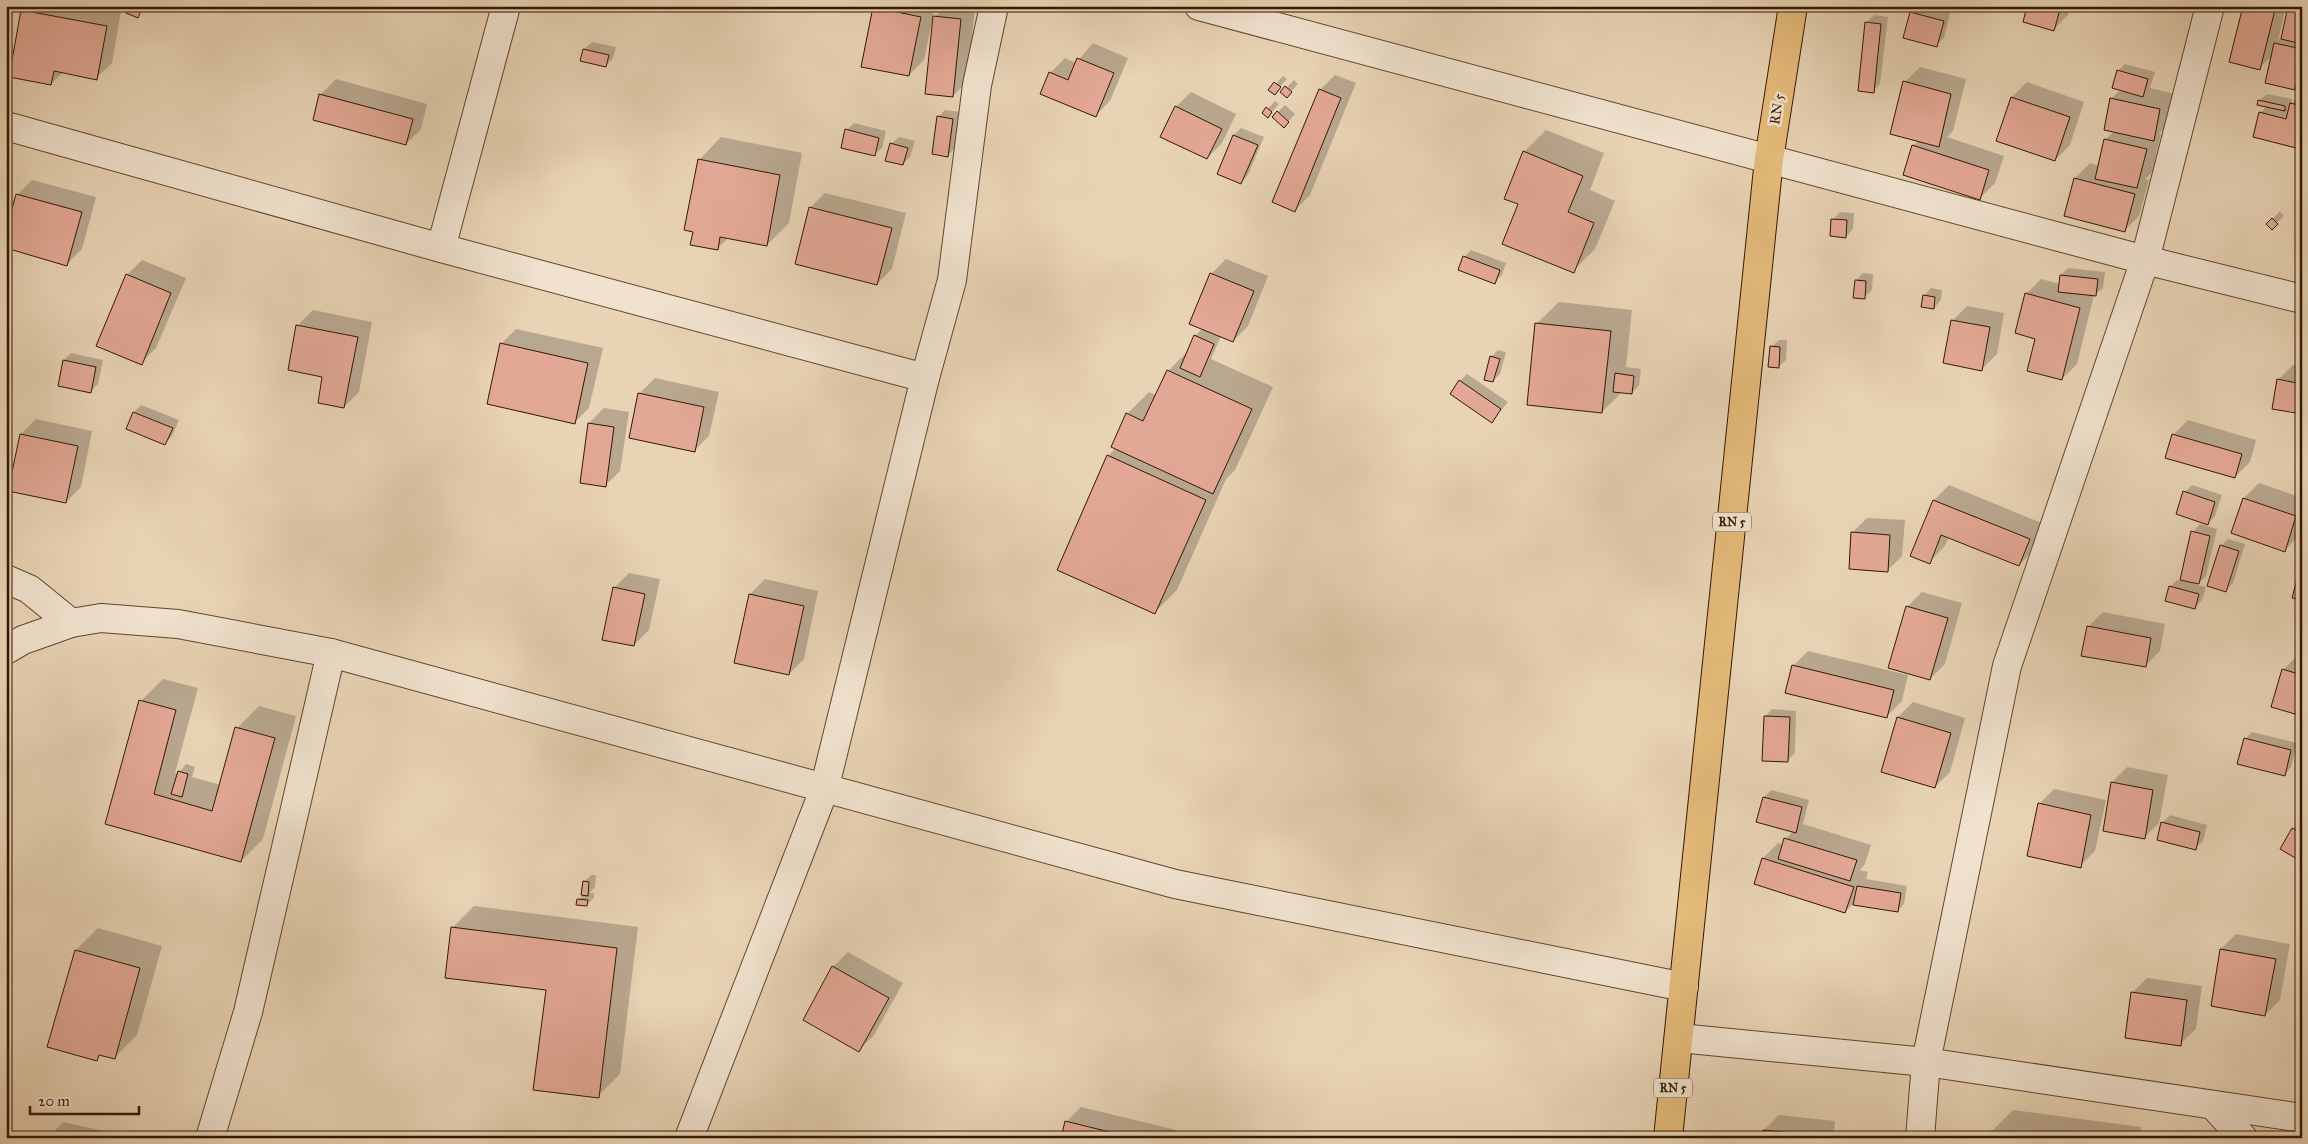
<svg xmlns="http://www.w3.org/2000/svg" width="2308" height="1144" font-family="'IM FELL Great Primer',serif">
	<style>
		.shadow { fill: #0003 }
		.building { fill: #e3a895; stroke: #331700 }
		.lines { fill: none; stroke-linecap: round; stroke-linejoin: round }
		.minor-casing { stroke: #60462d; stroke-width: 30 }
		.primary-casing { stroke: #331700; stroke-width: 30 }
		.minor { stroke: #f0e2ce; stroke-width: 28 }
		.primary { stroke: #e4ba7a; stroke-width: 28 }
		.labels { text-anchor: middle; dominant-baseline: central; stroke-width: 5; stroke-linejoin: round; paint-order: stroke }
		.shield { fill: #f0e2ce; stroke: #6c543e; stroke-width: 1 }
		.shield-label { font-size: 12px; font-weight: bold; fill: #331700 }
		.street-label { font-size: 14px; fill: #331700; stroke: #f0e2ce }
	</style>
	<rect width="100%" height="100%" fill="#e8d3b4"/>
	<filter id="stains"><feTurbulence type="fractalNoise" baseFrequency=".004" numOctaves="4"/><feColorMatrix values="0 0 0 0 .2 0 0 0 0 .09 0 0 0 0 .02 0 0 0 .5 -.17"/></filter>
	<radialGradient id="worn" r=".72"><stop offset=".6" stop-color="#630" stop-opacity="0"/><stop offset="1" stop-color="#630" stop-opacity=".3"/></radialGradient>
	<g class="shadow">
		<polygon points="6,6 11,6 6,24"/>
		<polygon points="27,6 95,6 121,11 112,63 96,78 63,72 51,84 22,10"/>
		<polygon points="131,6 146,6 137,16"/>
		<polygon points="875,6 935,6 924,60 909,75 863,66"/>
		<polygon points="945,6 975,6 968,81 953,96 935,17"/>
		<polygon points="1917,6 1950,13 1944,38 1936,45 1911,12"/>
		<polygon points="2029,6 2071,6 2068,15 2053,30"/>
		<polygon points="2244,6 2286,6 2278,41 2302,6 2302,82 2295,89 2272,56 2259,68"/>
		<polygon points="1874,15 1888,17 1880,84 1873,91 1867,22"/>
		<polygon points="592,42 616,47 613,58 606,66 584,49"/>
		<polygon points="1093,43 1128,58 1110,101 1095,116 1050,73 1065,58 1076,63"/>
		<polygon points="2125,64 2155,72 2150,88 2175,94 2169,124 2159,134 2161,134 2152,172 2145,179 2149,180 2139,216 2124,231 2075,178 2090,163 2099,166 2105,140 2114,131 2112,98 2121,89 2118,71"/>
		<polygon points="1920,67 1966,79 1953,131 1947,137 2004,156 1995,183 1980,198 1913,146 1919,140 1905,82"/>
		<polygon points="1335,75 1356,83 1310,195 1295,210 1320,90"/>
		<polygon points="1283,76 1287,79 1274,93 1270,90"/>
		<polygon points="336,79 427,104 421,129 406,144 314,119 321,94"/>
		<polygon points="1294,80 1298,84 1287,96 1282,92"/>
		<polygon points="2027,82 2084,102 2070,145 2055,160 2012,97"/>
		<polygon points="1191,92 1236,114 1222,143 1207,158 1176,107"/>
		<polygon points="2302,93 2302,145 2300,147 2260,113 2267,106 2259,101 2267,94 2292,99 2292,103"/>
		<polygon points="1275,101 1279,104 1268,116 1264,113"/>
		<polygon points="1285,105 1295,114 1284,126 1278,112"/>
		<polygon points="945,110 960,112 955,148 948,155 938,117"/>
		<polygon points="854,123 886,131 882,148 874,155 847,130"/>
		<polygon points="1241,128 1264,137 1248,175 1241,182 1219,173 1234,135"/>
		<polygon points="1546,130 1604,153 1590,190 1615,201 1595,249 1573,271 1519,204 1524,152"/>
		<polygon points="721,137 802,153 789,223 767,245 729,237 717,249 694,231 699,160"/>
		<polygon points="899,137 915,141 910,157 903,164 891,144"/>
		<polygon points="32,180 96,197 82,249 67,264 17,195"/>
		<polygon points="825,193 906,213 892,269 877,284 810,208"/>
		<polygon points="2280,211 2284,216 2272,228 2268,224"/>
		<polygon points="1840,212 1854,213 1853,229 1846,237 1833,219"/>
		<polygon points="1471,250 1506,263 1502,275 1494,283 1464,257"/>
		<polygon points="1226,259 1268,276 1248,326 1233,341 1221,336 1211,359 1273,387 1235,470 1226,479 1177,590 1155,612 1108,456 1116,448 1127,414 1149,392 1156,395 1168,371 1190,349 1195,336 1203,328 1211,274"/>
		<polygon points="142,260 186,278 156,348 141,363 127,275"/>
		<polygon points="2068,268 2105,272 2103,288 2094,295 2077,364 2062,379 2026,294 2041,279 2060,284 2061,275"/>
		<polygon points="1863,273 1873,274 1872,290 1864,298 1856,280"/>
		<polygon points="1931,288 1942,290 1941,300 1934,308 1924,296"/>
		<polygon points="1559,302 1632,310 1626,367 1641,369 1639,385 1632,393 1622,392 1602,412 1536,324"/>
		<polygon points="1967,306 2004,313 1997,354 1982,369 1952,321"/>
		<polygon points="313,310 372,322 359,392 344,407 324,376 298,325"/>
		<polygon points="516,329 603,348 589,408 574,423 501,344"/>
		<polygon points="1779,340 1787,340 1786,360 1778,367 1771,347"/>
		<polygon points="1498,350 1506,352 1500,374 1493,381 1491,357"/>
		<polygon points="71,353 103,360 98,384 91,391 64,360"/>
		<polygon points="2293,365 2302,366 2302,413 2278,380"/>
		<polygon points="1467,374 1508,402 1492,421 1460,381"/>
		<polygon points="655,378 719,392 709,436 694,451 630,437 640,393"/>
		<polygon points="141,405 179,420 172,436 165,444 127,428 134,412"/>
		<polygon points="604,408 629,412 620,471 605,486 589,423"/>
		<polygon points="36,419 92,431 81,487 66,502 21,434"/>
		<polygon points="2188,420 2256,440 2250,462 2235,477 2173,435"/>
		<polygon points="2259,483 2302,498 2302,529 2300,535 2285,550 2232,532 2244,498"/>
		<polygon points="1949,485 2044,524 2034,550 2019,565 1949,537 1944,547 1929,562 1934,500"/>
		<polygon points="2192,485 2222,495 2215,516 2207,524 2185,492"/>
		<polygon points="1867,518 1905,520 1902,556 1887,571 1852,533"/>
		<polygon points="2200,524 2217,529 2206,576 2197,585 2206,587 2202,600 2195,608 2170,587 2177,580 2181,581 2193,532"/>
		<polygon points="2228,539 2245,544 2233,583 2225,591 2221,546"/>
		<polygon points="629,573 660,579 649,630 634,645 614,588"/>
		<polygon points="765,579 818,591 804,659 789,674 750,594"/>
		<polygon points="1922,592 1962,603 1945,664 1930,679 1907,607"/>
		<polygon points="2103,612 2165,624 2160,651 2145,666 2088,627"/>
		<polygon points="1808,651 1908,675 1902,701 1887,716 1793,666"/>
		<polygon points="2298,655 2302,656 2302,714 2283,670"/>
		<polygon points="163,679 198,688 175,773 178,774 186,764 195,767 192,777 221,785 237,728 259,706 296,716 263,839 241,861 107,823 141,701"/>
		<polygon points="1913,702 1965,718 1950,772 1935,787 1882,771 1898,717"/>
		<polygon points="1772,709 1796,711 1795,753 1787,761 1765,717"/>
		<polygon points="2252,732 2297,743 2291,767 2284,775 2245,739"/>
		<polygon points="2127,767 2168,775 2159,823 2144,838 2112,782"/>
		<polygon points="2054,789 2106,800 2095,851 2080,866 2039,804"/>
		<polygon points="1771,790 1809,800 1803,824 1871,845 1865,864 1860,870 1868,872 1866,879 1907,886 1904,904 1897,911 1853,904 1845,912 1756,883 1763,858 1778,843 1784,845 1786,839 1793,831 1764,797"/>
		<polygon points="2170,815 2207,825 2203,841 2195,848 2162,823"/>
		<polygon points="2300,821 2302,822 2302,861 2293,829"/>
		<polygon points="591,875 596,875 595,887 590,893 594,893 594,898 586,905 578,900 584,894 584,882"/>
		<polygon points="474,906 638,927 620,1074 598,1096 547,989 452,928"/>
		<polygon points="98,928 162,946 137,1035 115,1057 102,1054 96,1059 76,950"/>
		<polygon points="2236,934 2290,944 2280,1000 2265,1015 2221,949"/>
		<polygon points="848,952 903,983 874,1035 859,1050 833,967"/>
		<polygon points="2147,978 2202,986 2196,1029 2180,1044 2132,993"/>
		<polygon points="1081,1107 1176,1130 1174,1138 1063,1138 1066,1122"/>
		<polygon points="2013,1110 2141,1127 2140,1138 1990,1138 1991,1132"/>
		<polygon points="1779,1115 1835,1121 1833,1138 1764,1138 1764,1130"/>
		<polygon points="63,1122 135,1138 48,1138"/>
	</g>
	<g class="building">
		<polygon points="129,6 143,6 138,18 126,13"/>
		<polygon points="2027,6 2061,6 2054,31 2023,22"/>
		<polygon points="2243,6 2276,6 2260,70 2229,62"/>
		<polygon points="2288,6 2302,6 2302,44 2281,39"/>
		<polygon points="873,7 921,17 909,76 861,67"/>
		<polygon points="21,10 107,26 97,80 54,71 51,85 9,77"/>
		<polygon points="1910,12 1944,21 1937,47 1903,38"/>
		<polygon points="933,16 961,19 953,97 925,94"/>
		<polygon points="1865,22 1881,24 1874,93 1858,91"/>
		<polygon points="2274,43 2302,49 2302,61 2295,90 2265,83"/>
		<polygon points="583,49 609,55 606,67 580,61"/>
		<polygon points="1077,58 1114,73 1096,117 1040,94 1049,72 1068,80"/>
		<polygon points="2117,70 2148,79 2143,97 2112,88"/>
		<polygon points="1903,81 1951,94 1939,147 1890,134"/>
		<polygon points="1274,82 1281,87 1275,95 1268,90"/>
		<polygon points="1285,86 1292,92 1287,98 1280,92"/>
		<polygon points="1319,89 1341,98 1295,212 1272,202"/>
		<polygon points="319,94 413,119 406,145 313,120"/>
		<polygon points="2011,97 2070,117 2055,161 1996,141"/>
		<polygon points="2110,98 2160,109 2154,141 2104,130"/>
		<polygon points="2258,100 2285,106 2285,111 2257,105"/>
		<polygon points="2290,103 2302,106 2300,149 2253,137 2259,112 2286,119"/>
		<polygon points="1175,106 1222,129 1207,159 1160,137"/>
		<polygon points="1266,107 1272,112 1268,118 1262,113"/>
		<polygon points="1277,111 1289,122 1284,128 1272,117"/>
		<polygon points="937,116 953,119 948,157 932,154"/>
		<polygon points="845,129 879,138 875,156 841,148"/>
		<polygon points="1233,135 1258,145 1241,184 1217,174"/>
		<polygon points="2104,139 2147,149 2137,188 2095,179"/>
		<polygon points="890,143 908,148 903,165 885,161"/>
		<polygon points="1912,145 1989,170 1980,200 1903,175"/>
		<polygon points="1523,151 1583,176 1568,212 1594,223 1574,273 1502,244 1518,204 1504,199"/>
		<polygon points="698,159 780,175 767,246 720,237 718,250 690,245 693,232 684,230"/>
		<polygon points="2074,178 2135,194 2125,232 2064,216"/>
		<polygon points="16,194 82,212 67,266 6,248 6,231"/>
		<polygon points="809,207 892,228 877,285 795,264"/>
		<polygon points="2272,218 2278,224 2272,230 2266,224"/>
		<polygon points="1831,219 1847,220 1846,238 1830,236"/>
		<polygon points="1463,256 1500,270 1495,284 1458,270"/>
		<polygon points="1210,273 1254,291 1233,342 1189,324"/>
		<polygon points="126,274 171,293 142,365 96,346"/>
		<polygon points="2060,275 2098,279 2096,296 2058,292"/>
		<polygon points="1855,280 1866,281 1865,299 1853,298"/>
		<polygon points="2025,293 2080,308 2062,380 2027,371 2035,339 2015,333"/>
		<polygon points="1923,295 1935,297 1934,309 1921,307"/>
		<polygon points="1951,320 1990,327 1982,371 1943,363"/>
		<polygon points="1535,323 1611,331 1602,413 1527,405"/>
		<polygon points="296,325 358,337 344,408 318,403 322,377 288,370"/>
		<polygon points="1194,335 1214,344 1200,377 1180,368"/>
		<polygon points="500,343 588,363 575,424 487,404"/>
		<polygon points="1770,346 1780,347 1779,368 1768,367"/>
		<polygon points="1490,356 1500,359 1493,382 1484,380"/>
		<polygon points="63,360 96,367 91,393 58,386"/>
		<polygon points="1167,370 1252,409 1213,494 1111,447 1126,413 1143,421"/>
		<polygon points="1615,373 1634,376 1632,394 1613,392"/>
		<polygon points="2277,379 2302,384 2302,414 2272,409"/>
		<polygon points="1459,380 1501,409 1492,423 1450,394"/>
		<polygon points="638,393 704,407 695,452 629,438"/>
		<polygon points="133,412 173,428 165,445 126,429"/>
		<polygon points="588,423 614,427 606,487 580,483"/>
		<polygon points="2302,424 2302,457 2297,456"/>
		<polygon points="20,434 78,446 66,503 8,491"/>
		<polygon points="2172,434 2242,454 2235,478 2165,458"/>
		<polygon points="1107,455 1206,500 1155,614 1057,570"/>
		<polygon points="2183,491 2215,502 2208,525 2176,514"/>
		<polygon points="2243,498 2296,516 2285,552 2231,533"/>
		<polygon points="1933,500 2030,539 2019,566 1941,535 1930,564 1910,556"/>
		<polygon points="2191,531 2210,536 2199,584 2180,580"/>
		<polygon points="1851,532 1890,535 1888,572 1849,569"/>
		<polygon points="2220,545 2239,551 2226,592 2207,586"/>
		<polygon points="2302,560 2302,600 2292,598"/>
		<polygon points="2169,586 2199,594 2195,609 2165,601"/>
		<polygon points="613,587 645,594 634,646 602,640"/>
		<polygon points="749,594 804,606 789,675 734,663"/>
		<polygon points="1906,606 1948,618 1930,680 1888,668"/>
		<polygon points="2087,626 2151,638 2146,667 2081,656"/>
		<polygon points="1792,665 1894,690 1887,718 1785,693"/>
		<polygon points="2282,669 2302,675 2302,716 2271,707"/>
		<polygon points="139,700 176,710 154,794 212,811 235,727 275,738 241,862 105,824"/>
		<polygon points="1764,716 1790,717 1788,762 1762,761"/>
		<polygon points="1897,717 1951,733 1935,788 1881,772"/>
		<polygon points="2244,738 2291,750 2285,776 2237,764"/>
		<polygon points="178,771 188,774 182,797 171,794"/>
		<polygon points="2111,782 2153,790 2145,839 2103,831"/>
		<polygon points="1763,797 1802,807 1796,833 1756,822"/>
		<polygon points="2038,803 2091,815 2081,868 2027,856"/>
		<polygon points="2161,822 2200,832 2196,850 2157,840"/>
		<polygon points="2292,828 2302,834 2302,862 2280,849"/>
		<polygon points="1784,838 1857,860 1850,881 1778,859"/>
		<polygon points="1762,858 1854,887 1845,913 1754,884"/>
		<polygon points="583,881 589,882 588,896 581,895"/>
		<polygon points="1857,886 1901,893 1898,912 1853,905"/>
		<polygon points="577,899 588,900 587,906 576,905"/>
		<polygon points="451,927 617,948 599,1098 533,1090 546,990 445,978"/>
		<polygon points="2220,949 2276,959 2265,1016 2211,1006"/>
		<polygon points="75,950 140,968 115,1059 99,1055 97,1061 47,1047"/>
		<polygon points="832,966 889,998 859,1052 803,1020"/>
		<polygon points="2131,992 2187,1000 2181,1046 2125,1038"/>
		<polygon points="1065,1121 1134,1138 1061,1138"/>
		<polygon points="1763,1130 1820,1136 1820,1138 1762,1138"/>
		<polygon points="1990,1132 2036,1138 1989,1138"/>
	</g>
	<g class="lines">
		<g class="minor-casing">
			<g id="minor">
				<polyline points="1199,6 2145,260 2302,299"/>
				<polyline points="6,126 441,248 925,378"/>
				<polyline points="441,248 506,6"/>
				<polyline points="6,579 29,589 71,623"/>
				<polyline points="6,650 23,640 71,623 101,618 178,624 331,653 1175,884 1684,987"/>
				<polyline points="1679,1038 1926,1062 2302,1118"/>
				<polyline points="2213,1105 2243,1138"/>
				<polyline points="210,1138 248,1012 331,653"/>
				<polyline points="689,1138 824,790 925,378 952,280 977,85 994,6"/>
				<polyline points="1920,1138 1926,1062 2007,666 2145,260 2210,6"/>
			</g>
		</g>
		<g class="primary-casing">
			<polyline id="primary" points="1668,1138 1769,159 1793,6"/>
		</g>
		<use href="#minor" class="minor"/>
		<use href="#primary" class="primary"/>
	</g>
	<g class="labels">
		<g class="shield">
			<rect x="1713" y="512.5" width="38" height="19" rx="4"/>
			<rect x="1654" y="1078.5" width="38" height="19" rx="4"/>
		</g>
		<g class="shield-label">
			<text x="1732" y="522">RN 5</text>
			<text x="1673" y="1088">RN 5</text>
		</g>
		<g class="street-label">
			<text transform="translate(1777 109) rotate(-81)">RN 5</text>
		</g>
	</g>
	<rect width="2308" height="1144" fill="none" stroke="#e8d3b4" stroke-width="25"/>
	<rect x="8" y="8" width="2293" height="1129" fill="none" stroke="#331700" stroke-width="2.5"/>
	<rect x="12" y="12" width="2283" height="1119" fill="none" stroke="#331700"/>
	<path d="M30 1106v8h109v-8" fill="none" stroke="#331700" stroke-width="2.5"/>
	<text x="38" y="1106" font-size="15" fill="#331700" stroke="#f0e2ce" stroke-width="4" paint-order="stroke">20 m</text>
	<rect width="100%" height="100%" filter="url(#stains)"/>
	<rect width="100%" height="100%" fill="url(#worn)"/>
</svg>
